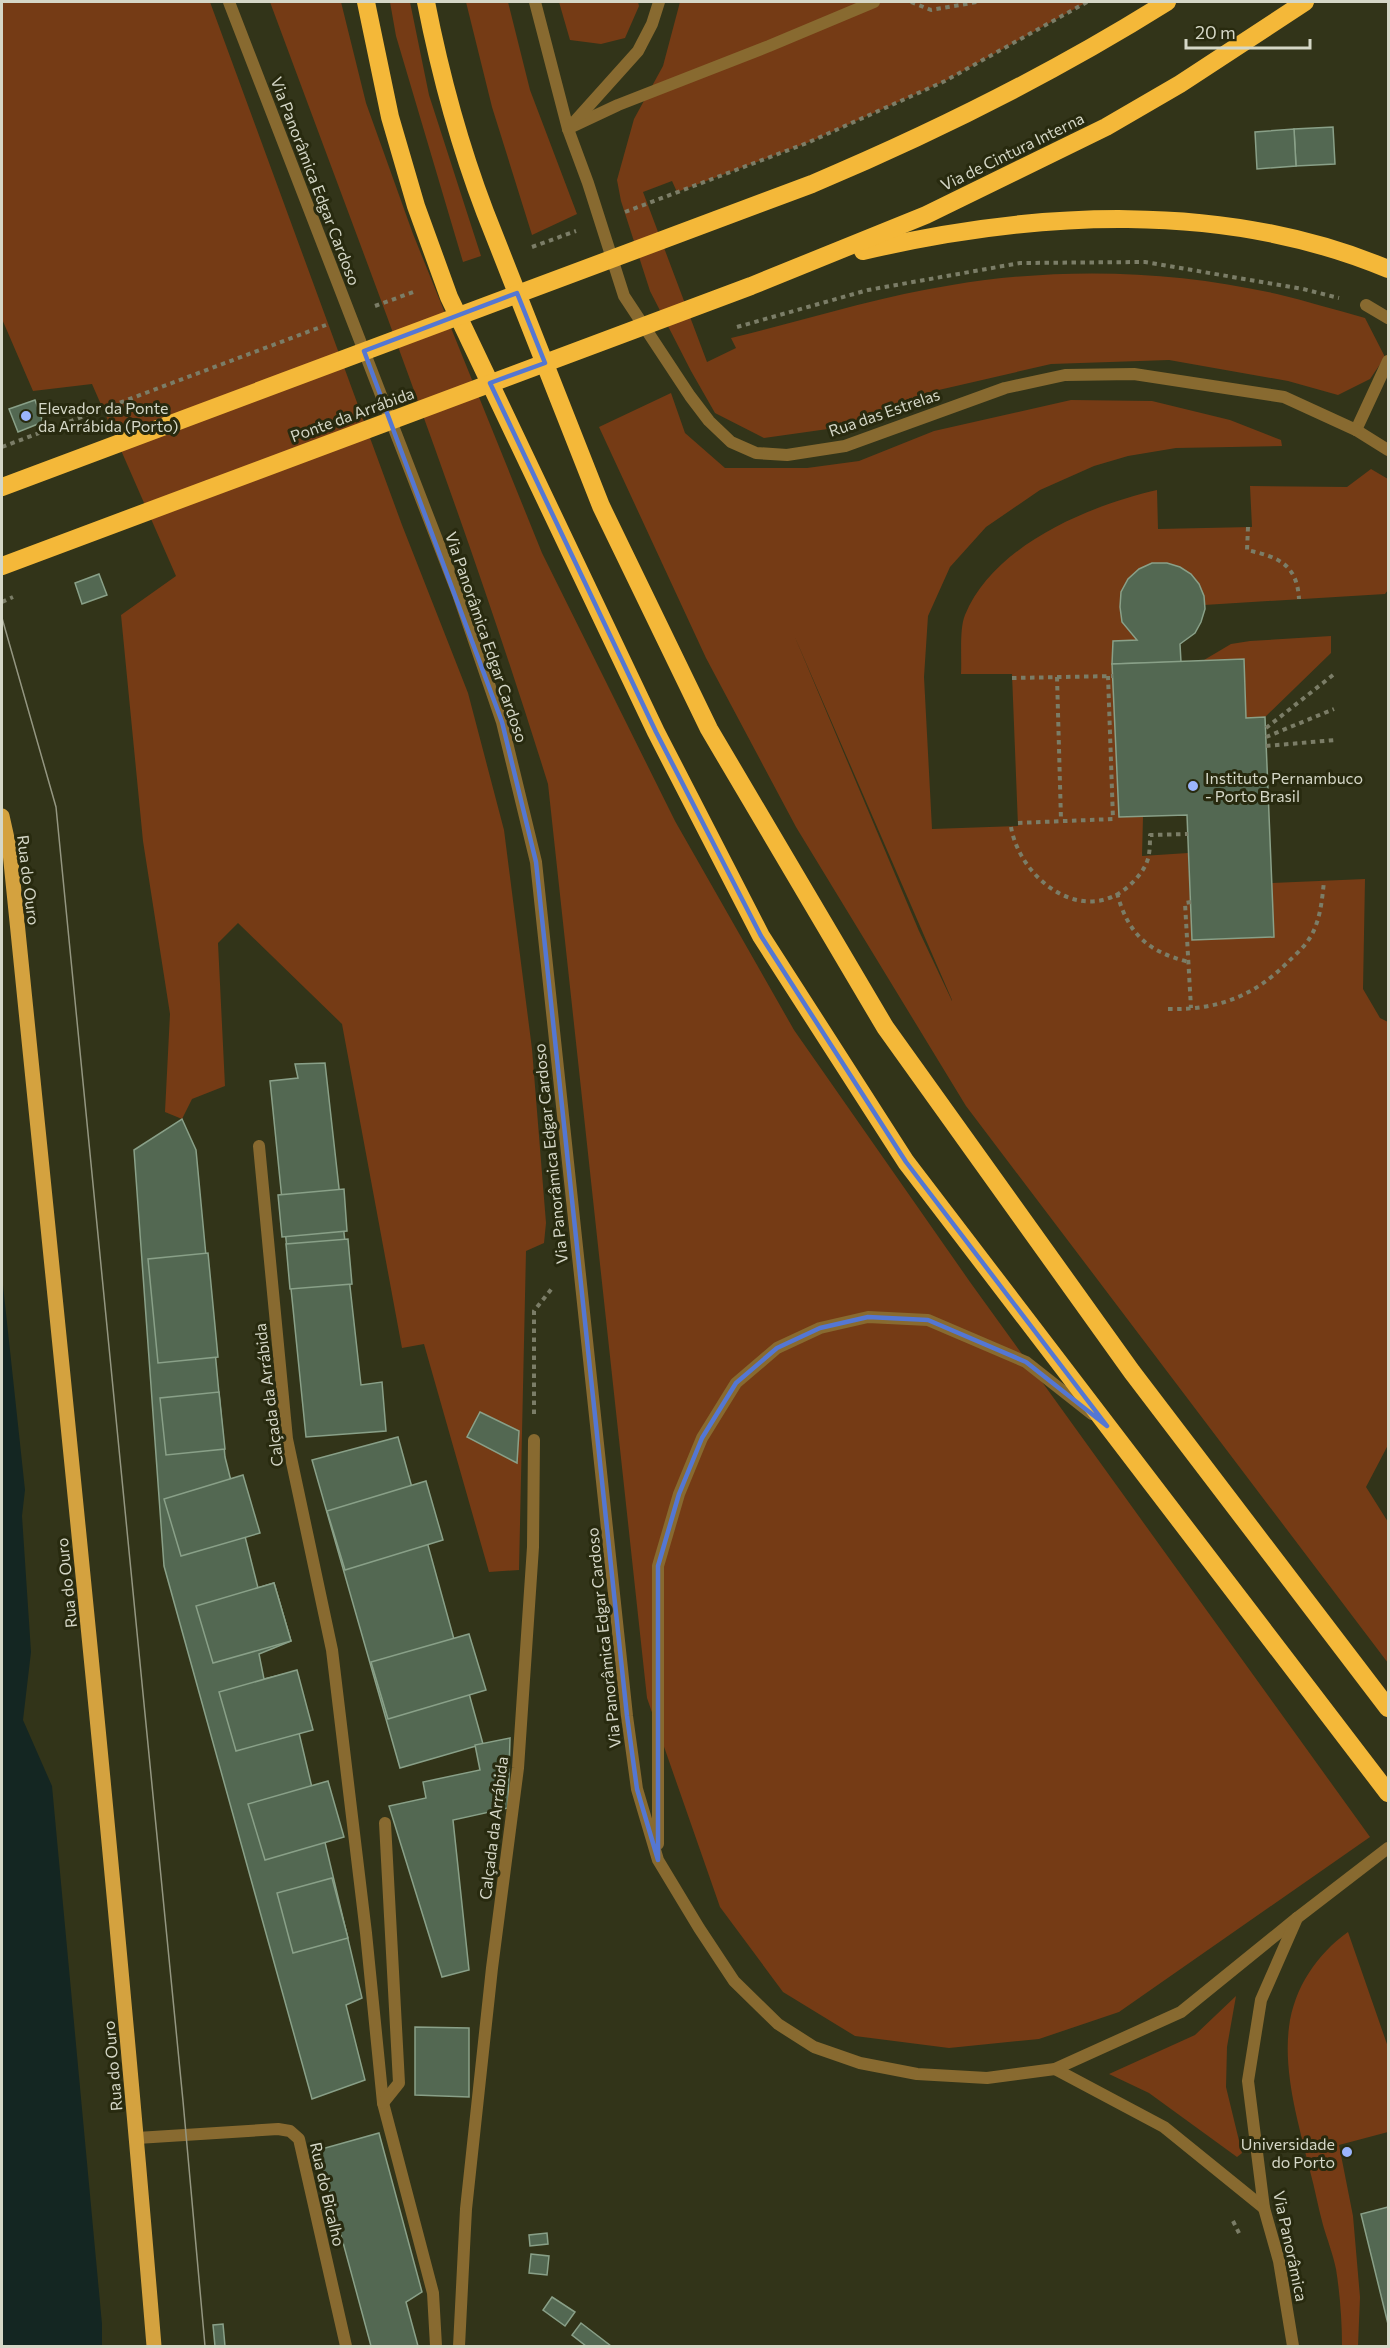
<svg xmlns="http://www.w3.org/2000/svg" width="1390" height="2348" font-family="Commissioner,sans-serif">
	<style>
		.green { fill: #753b15; fill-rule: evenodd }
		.water { fill: #142622 }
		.building { fill: #536852; stroke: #89a088; stroke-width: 1.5 }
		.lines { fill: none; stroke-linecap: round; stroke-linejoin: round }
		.path { stroke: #7b7d67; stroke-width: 4; stroke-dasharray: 4.5 4.5; stroke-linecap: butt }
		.service { stroke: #886a30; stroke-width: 12 }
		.pedestrian { stroke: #886a30; stroke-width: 12 }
		.minor { stroke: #886a30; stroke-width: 12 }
		.tertiary { stroke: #886a30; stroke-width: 12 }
		.primary { stroke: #d4a23f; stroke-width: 15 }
		.motorway { stroke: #f4b839; stroke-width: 18 }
		.tram { stroke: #949681; stroke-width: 1.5 }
		.marked { fill: none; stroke: #5477d3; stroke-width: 4.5; stroke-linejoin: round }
		.poi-dot { fill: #9bb5fd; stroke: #282a0f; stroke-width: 2 }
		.labels { text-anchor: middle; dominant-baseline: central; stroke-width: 6; stroke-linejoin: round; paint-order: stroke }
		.street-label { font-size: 16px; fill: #d5d7c7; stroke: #282a0f }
		.poi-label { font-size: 16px; fill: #d5d7c7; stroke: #282a0f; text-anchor: start }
	</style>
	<rect width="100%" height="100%" fill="#323419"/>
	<g class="green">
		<polygon points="2,2 210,2 402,525 468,693 504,830 532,1049 546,1223 544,1243 526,1251 519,1570 489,1572 424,1344 402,1348 342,1024 238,923 218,943 225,1086 192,1099 182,1119 165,1112 170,1014 143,841 121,615 176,576 92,384 33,391 2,319"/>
		<path d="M270 2H341L366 103 413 234 542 553 675 821 794 1030 970 1282 1370 1837 1119 2012 1039 2039 949 2048 855 2036 783 1992 720 1907 647 1698 548 784C466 520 366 261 270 2Z"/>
		<polygon points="390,2 410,2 429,95 481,256 463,262 396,36"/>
		<polygon points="466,2 508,2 530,90 577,214 532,235 492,107"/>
		<polygon points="559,2 638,2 639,6 625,38 601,44 570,40"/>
		<path d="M680 2H1087L945 81 807 143 677 192 672 181 643 192 707 362 736 348 731 338C805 320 877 297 952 285 1059 267 1172 270 1277 294 1306 301 1336 310 1365 318L1385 357 1370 379 1338 395 1288 381 1169 360 1051 364 930 392 835 428 764 438 715 413 691 371 650 291 621 201 617 180 634 119 663 66Z"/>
		<path d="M671 393 685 433 725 468H807L859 461 934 431 1071 400 1152 401 1230 420 1281 440 1282 446 1176 448 1128 456 1094 466 1040 490 986 527 950 567 928 616 924 677 932 829 1018 826 1012 674H961C962 659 959 629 965 615 994 545 1088 506 1157 490L1158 529 1252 527 1250 486 1347 487 1371 469 1388 479V590L1385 594 1204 605C1198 580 1193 570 1167 563L1121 592C1119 612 1122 626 1137 640L1113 641 1112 664 1119 817H1143L1142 856 1188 853 1192 940 1273 937 1272 883 1365 879 1363 989 1380 1018 1388 1022V1445L1366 1487 1388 1522V1663L966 1106 796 827 706 658 599 427ZM794 635 952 1000V1001L919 931Z"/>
		<polygon points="1331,636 1331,653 1265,717 1246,718 1244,659 1204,660 1231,644 1250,641"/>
		<path d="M1348 1932 1388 2047V2132L1339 2145 1353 2216 1360 2297 1358 2346H1342C1342 2321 1340 2294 1336 2269 1333 2254 1327 2239 1323 2225 1318 2207 1315 2189 1310 2171 1299 2125 1283 2074 1289 2027 1294 1988 1317 1954 1348 1932Z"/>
		<polygon points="1236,1996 1227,2047 1226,2087 1242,2153 1237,2157 1149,2093 1109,2074 1195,2035"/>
	</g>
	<polygon class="water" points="2,1276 25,1490 22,1516 31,1652 23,1720 52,1786 102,2324 102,2346 2,2346"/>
	<g class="building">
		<polygon points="1333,127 1335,164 1296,166 1294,129"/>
		<polygon points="1294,129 1296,166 1257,169 1255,132"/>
		<polygon points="35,400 43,422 18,432 9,409"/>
		<polygon points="1152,563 1167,563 1180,567 1191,574 1199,584 1204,596 1205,609 1201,622 1195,633 1180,644 1181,662 1112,664 1113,641 1137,640 1122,622 1120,607 1121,592 1128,579 1139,569"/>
		<polygon points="99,574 107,595 82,604 75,583"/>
		<polygon points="1244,659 1246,718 1265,717 1274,937 1192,940 1187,815 1119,817 1112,664"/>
		<polygon points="325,1063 361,1385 382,1382 386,1431 306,1437 270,1081 298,1078 295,1064"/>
		<polygon points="182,1119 196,1150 225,1457 258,1588 274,1583 291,1641 259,1654 264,1679 285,1674 362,1998 346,2005 365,2080 312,2099 164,1566 134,1150"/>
		<polygon points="344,1189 347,1231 282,1237 278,1195"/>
		<polygon points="348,1239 352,1284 290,1289 286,1244"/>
		<polygon points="208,1253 218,1357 158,1363 148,1259"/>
		<polygon points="219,1392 225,1449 166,1455 160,1398"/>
		<polygon points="480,1412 519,1431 517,1463 467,1437"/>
		<polygon points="398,1437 483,1744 400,1768 312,1460"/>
		<polygon points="243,1475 260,1533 181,1556 164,1499"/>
		<polygon points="426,1481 443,1540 345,1570 327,1511"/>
		<polygon points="274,1583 291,1641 213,1663 196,1606"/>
		<polygon points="469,1634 486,1690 388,1719 371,1662"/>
		<polygon points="297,1670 313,1730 236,1751 219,1692"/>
		<polygon points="510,1738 508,1808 453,1820 469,1970 442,1977 389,1806 426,1798 423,1782 480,1770 475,1745"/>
		<polygon points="328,1781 344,1837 265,1860 248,1804"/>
		<polygon points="332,1878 348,1938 293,1953 277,1893"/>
		<polygon points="415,2027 469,2028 469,2097 415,2095"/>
		<polygon points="379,2133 422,2292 406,2302 418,2346 371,2346 318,2150"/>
		<polygon points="1388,2207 1388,2324 1361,2214"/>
		<polygon points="547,2233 548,2244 530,2246 529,2235"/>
		<polygon points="531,2254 549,2256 547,2275 529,2273"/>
		<polygon points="552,2297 575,2312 565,2326 543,2310"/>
		<polygon points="581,2323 611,2346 586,2346 572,2335"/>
		<polygon points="223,2324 225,2346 215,2346 213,2325"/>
	</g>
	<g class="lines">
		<g class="path">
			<polyline points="911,2 931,10 977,2"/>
			<polyline points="625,212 807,143 945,81 1087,2"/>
			<polyline points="532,247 576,231"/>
			<polyline points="375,306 416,291"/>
			<polyline points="737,327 868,290 1020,263 1145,262 1303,289 1339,298"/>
			<polyline points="2,447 326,325"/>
			<path d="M1248 527 1247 550C1278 557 1297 564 1299 599"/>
			<polyline points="2,602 13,597"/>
			<polyline points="1057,677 1061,820"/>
			<polyline points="1012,678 1113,676"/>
			<polyline points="1266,728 1333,675"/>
			<polyline points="1266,737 1334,709"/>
			<polyline points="1266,746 1335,740"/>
			<polyline points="1018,823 1113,819 1108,676"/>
			<path d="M1011 827C1020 879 1083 928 1130 885 1139 876 1147 867 1149 854 1150 848 1150 841 1150 835L1188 834"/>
			<path d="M1117 893C1128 934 1148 952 1189 962"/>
			<polyline points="1191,902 1185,903 1191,1008"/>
			<path d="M1168 1009C1217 1010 1253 997 1288 962 1294 956 1302 949 1307 942 1320 925 1322 901 1324 881"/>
			<polyline points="534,1414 534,1311 553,1287"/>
			<polyline points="1233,2221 1240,2235"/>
		</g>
		<g class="service">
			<polyline points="569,128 618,105 769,46 874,2"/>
			<polyline points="1366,305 1388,318"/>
			<polyline points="1356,430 1388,361"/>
		</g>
		<polyline class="pedestrian" points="459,2346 466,2209 492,1968 518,1768 533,1547 534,1440"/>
		<g class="minor">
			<polyline points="229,2 458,594 502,722 536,862 627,1716 637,1789 658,1860 699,1928 734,1981 778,2024 814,2047 860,2063 917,2074 987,2078 1055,2069 1181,2012 1297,1918"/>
			<polyline points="535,2 568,129 588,183 624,296 690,396 709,421 731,442 756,453 787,455 845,446 1005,388 1065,375 1134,374 1284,397 1356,430 1388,450"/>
			<polyline points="568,129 638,51 652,24 659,2"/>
			<polyline points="259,1146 287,1439 332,1650 366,1933 383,2103 433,2293 436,2346"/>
			<polyline points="658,1844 658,1566 679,1494 702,1438 736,1383 777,1348 820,1328 868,1317 928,1320 1026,1362 1092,1414"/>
			<polyline points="1055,2069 1164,2127 1264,2208"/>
			<polyline points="383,2103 399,2083 385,1823"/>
			<polyline points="137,2138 278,2129 290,2131 299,2139 346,2346"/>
		</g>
		<polyline class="tertiary" points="1293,2346 1279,2261 1264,2208 1248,2081 1261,2000 1297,1918 1388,1848"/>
		<path class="primary" d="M2 816 10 852C60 1350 113 1848 154 2346"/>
		<g class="motorway">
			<polyline points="366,2 390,117 416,206 449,297 656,732 761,936 906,1162 1388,1793"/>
			<path d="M426 2C440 73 459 144 485 212L601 506 709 729 885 1027 1132 1372 1388 1708"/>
			<path d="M863 251C1034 211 1223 200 1388 269"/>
			<path d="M2 487 812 184C935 132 1054 73 1167 2"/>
			<polyline points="2,566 751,286 926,215 1106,127 1180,84 1305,2"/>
		</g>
		<polyline class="tram" points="2,618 56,807 183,2101 205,2346"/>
	</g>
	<path class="marked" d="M517 293 545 363 490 383 656 732 761 936 906 1162 1107 1426 1026 1362 928 1320 868 1317 820 1328 777 1348 736 1383 702 1438 679 1494 658 1566V1860L637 1789 627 1716 536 862 502 722 364 351Z"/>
	<g class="poi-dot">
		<circle cx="26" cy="416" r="6"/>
		<circle cx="1193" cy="786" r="6"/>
		<circle cx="1347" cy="2152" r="6"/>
	</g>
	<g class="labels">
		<g class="street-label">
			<text transform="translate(1012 151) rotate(-26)">Via de Cintura Interna</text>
			<text transform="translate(316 181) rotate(69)">Via Panorâmica Edgar Cardoso</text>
			<text transform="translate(884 412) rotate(-19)">Rua das Estrelas</text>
			<text transform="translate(352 414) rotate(-20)">Ponte da Arrábida</text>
			<text transform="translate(487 637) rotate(71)">Via Panorâmica Edgar Cardoso</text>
			<text transform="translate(29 880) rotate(83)">Rua do Ouro</text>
			<text transform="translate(550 1154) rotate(-96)">Via Panorâmica Edgar Cardoso</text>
			<text transform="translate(268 1395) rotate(-97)">Calçada da Arrábida</text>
			<text transform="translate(66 1583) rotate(-96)">Rua do Ouro</text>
			<text transform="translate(603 1638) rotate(-96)">Via Panorâmica Edgar Cardoso</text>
			<text transform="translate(493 1828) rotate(-83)">Calçada da Arrábida</text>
			<text transform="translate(112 2066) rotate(-95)">Rua do Ouro</text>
			<text transform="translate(328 2194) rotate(77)">Rua do Bicalho</text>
			<text transform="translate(1291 2246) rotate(78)">Via Panorâmica</text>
		</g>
		<g class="poi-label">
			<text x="38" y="407">Elevador da Ponte<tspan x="38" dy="18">da Arrábida (Porto)</tspan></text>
			<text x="1205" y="777">Instituto Pernambuco<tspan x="1205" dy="18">- Porto Brasil</tspan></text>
			<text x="1335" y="2143" text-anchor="end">Universidade<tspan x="1335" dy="18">do Porto</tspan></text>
		</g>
	</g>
	<rect width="1390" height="2348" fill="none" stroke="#d5d7c7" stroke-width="6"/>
	<path d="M1186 39v9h124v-9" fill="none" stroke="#d5d7c7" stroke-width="3"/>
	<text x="1195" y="39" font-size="18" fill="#d5d7c7" stroke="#282a0f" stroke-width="4.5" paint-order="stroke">20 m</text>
</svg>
